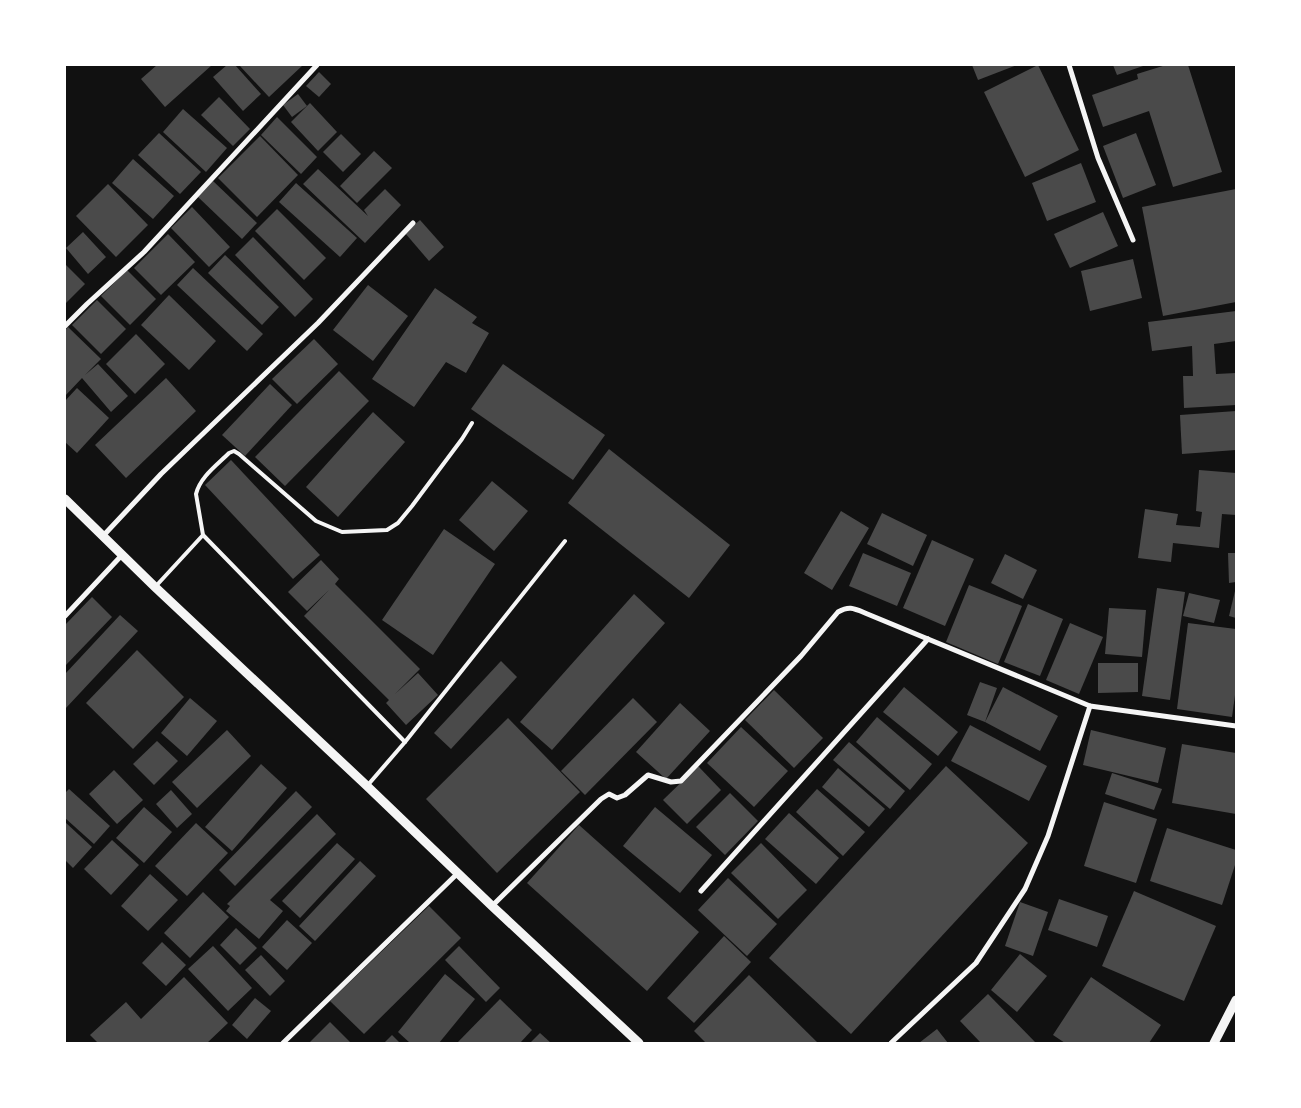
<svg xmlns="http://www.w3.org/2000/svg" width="1301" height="1108" font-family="'Fira Sans',sans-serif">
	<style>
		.building { fill: #4a4a4a }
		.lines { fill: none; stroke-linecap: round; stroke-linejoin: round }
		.service { stroke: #f5f5f5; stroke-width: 4 }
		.minor { stroke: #f5f5f5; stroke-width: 5 }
		.tertiary { stroke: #f5f5f5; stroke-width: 9 }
	</style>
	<rect width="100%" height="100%" fill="#111"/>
	<g class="building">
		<polygon points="157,65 212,65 165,107 141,79"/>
		<polygon points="227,65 235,65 261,94 243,111 213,77"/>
		<polygon points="239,65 303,65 269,97"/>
		<polygon points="972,65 1017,65 978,80"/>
		<polygon points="1038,65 1079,150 1025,177 984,92"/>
		<polygon points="1113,65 1146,65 1117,75"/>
		<polygon points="1166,65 1188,65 1222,172 1173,187 1149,111 1103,127 1092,95 1138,79 1137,74"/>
		<polygon points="319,72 331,84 319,97 306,86"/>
		<polygon points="298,94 307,106 292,117 283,105"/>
		<polygon points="219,97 250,129 233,146 201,115"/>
		<polygon points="310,103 337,132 318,151 291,122"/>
		<polygon points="183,109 227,148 206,172 163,132"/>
		<polygon points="277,117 317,157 301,174 261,135"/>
		<polygon points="159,133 201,172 180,194 138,155"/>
		<polygon points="1136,133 1156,185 1123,198 1103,146"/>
		<polygon points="341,134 361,154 343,172 323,152"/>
		<polygon points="260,136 298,175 257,217 218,178"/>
		<polygon points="374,151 392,168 357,203 340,186"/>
		<polygon points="133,159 174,196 153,219 112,183"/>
		<polygon points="1081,163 1096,202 1047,221 1032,183"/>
		<polygon points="318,169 368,216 364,210 385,189 401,205 365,243 303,184"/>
		<polygon points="213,181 257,223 242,239 198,197"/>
		<polygon points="296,183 357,238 340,257 279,202"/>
		<polygon points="108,184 148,225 116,257 76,216"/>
		<polygon points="1236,189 1236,302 1163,316 1142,207"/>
		<polygon points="192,207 230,247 209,267 171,228"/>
		<polygon points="277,209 326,258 304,280 255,231"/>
		<polygon points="1103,212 1118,246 1070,268 1054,234"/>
		<polygon points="420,220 444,247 429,261 405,233"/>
		<polygon points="83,232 106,257 88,274 66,248"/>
		<polygon points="168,234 195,262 161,295 134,268"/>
		<polygon points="253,237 313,299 295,317 235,255"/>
		<polygon points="225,255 279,307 262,325 208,273"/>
		<polygon points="1133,259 1142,298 1090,311 1081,271"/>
		<polygon points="65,264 85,284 65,304"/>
		<polygon points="193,268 263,334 247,351 177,285"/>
		<polygon points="127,270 156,299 130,325 101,296"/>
		<polygon points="368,285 408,316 373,361 333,330"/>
		<polygon points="435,288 477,317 472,323 489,333 466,373 446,362 414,407 372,379"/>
		<polygon points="169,295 216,341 189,370 141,325"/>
		<polygon points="97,300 126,329 101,354 72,325"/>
		<polygon points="1236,311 1236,341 1214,344 1216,374 1236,373 1236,405 1184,408 1183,376 1193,376 1192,346 1152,351 1148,322"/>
		<polygon points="68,327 101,359 85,375 98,364 128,396 111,412 82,378 65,396 65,330"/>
		<polygon points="136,334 165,364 135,394 106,364"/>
		<polygon points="314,339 338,364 297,404 272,379"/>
		<polygon points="503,364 605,435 573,480 471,409"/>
		<polygon points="339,371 369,401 285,486 255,457"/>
		<polygon points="166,378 196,411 126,478 95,445"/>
		<polygon points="270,384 292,405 245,456 222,435"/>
		<polygon points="77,388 109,418 77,453 65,442 65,401"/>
		<polygon points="1236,411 1236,450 1182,454 1180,415"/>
		<polygon points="373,412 405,442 338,517 306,487"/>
		<polygon points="609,449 730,545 689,598 568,503"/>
		<polygon points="231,460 320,555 293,579 205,485"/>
		<polygon points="1199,470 1236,473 1236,515 1222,514 1219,548 1173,543 1171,562 1138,558 1145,509 1178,514 1176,525 1200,527 1202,512 1196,511"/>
		<polygon points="492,481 528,511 494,551 459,520"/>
		<polygon points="841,511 869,528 832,590 804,573"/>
		<polygon points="882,513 927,535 913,566 867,544"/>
		<polygon points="444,529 495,564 433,655 382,620"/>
		<polygon points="932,540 974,559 945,626 903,608"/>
		<polygon points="863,553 911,573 897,606 849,586"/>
		<polygon points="1228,553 1236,553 1236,582 1229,583"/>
		<polygon points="1005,554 1037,570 1023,599 991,583"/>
		<polygon points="321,560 339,579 335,584 420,669 395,694 418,673 438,695 406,725 386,703 389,700 304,616 329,590 307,611 288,592"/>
		<polygon points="969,585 1022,606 998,664 946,642"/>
		<polygon points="1157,588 1185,592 1170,700 1142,696"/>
		<polygon points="1235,591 1236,591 1236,618 1229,616"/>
		<polygon points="1189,593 1220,600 1214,623 1183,616"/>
		<polygon points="634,594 665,623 552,750 520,722"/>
		<polygon points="92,597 112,617 65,666 65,625"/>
		<polygon points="1028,604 1063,619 1040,676 1004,662"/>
		<polygon points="1109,608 1146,610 1142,657 1105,654"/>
		<polygon points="120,615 138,631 65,709 65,674"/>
		<polygon points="1070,623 1103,637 1079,694 1046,680"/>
		<polygon points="1188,623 1236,629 1236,688 1232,717 1177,709"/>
		<polygon points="137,650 184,697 133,749 86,703"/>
		<polygon points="501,661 517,677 451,749 434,733"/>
		<polygon points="1098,663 1138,663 1138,692 1098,693"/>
		<polygon points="980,682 997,688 985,722 1003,687 1058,716 1040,751 985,722 967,715"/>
		<polygon points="904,687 958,732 938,756 883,712"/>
		<polygon points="774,690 823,738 794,768 745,720"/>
		<polygon points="190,698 217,721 187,756 161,733"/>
		<polygon points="633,698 657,722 585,795 561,771"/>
		<polygon points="680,703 710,731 666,779 636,752"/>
		<polygon points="877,717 932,764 910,790 856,742"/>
		<polygon points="508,718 580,792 497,873 426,799"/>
		<polygon points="970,725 1047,766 1029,801 951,761"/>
		<polygon points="741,727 788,771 754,807 707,763"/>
		<polygon points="227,730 251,756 197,808 172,782"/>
		<polygon points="1091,730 1166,748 1158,783 1083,765"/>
		<polygon points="157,741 178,761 154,785 133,764"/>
		<polygon points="849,742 905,791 890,809 833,760"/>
		<polygon points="1182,744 1236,753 1236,814 1172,803"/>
		<polygon points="261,764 287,788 232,851 205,827"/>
		<polygon points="698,766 721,790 687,824 663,800"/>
		<polygon points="946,766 1028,843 851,1034 769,958"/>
		<polygon points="838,768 885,809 869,827 822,787"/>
		<polygon points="114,770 143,800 117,824 89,794"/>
		<polygon points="1112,773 1162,789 1154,810 1105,794"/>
		<polygon points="69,789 110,826 94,844 65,818 65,793"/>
		<polygon points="817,789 865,832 843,856 796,812"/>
		<polygon points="171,790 192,814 177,828 156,804"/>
		<polygon points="296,791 312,807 235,886 219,870"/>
		<polygon points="730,793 758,821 725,855 696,827"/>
		<polygon points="1104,802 1157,819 1136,883 1084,866"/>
		<polygon points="144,807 172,832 144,863 116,838"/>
		<polygon points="655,807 712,855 680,893 623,846"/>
		<polygon points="789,813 839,858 816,884 765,839"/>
		<polygon points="317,814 336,834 270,900 283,911 259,939 226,911 230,906 227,904"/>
		<polygon points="65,822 92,847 73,868 65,860"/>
		<polygon points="196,823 228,853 187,896 155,866"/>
		<polygon points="579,825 699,932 647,991 527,883"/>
		<polygon points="1167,828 1236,850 1236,862 1222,905 1150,881"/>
		<polygon points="112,840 139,865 111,895 84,869"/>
		<polygon points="337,843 355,859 300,918 282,901"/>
		<polygon points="761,843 807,890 778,919 731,873"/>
		<polygon points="360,861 376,876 315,941 299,926"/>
		<polygon points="150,874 178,900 148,931 121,906"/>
		<polygon points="728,878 777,924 747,956 698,910"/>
		<polygon points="1134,891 1216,926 1184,1001 1102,966"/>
		<polygon points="203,892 229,917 190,958 164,933"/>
		<polygon points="1059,899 1108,916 1097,947 1048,930"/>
		<polygon points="1020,902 1048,912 1033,956 1005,946"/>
		<polygon points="429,906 461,938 364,1034 330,1001"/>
		<polygon points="287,920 312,943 287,970 262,947"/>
		<polygon points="236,928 257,948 240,965 220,945"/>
		<polygon points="724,936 751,962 694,1023 667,998"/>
		<polygon points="162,942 186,965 166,986 142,963"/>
		<polygon points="213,946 252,988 228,1011 188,969"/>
		<polygon points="459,946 500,988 486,1002 445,960"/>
		<polygon points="1020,954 1047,976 1017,1012 991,990"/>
		<polygon points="261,955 285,981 270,996 245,970"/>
		<polygon points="445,974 475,999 439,1043 410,1043 398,1032"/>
		<polygon points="749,975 818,1043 706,1043 694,1031"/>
		<polygon points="184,977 228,1023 207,1043 98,1043 90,1035 126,1002 141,1019"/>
		<polygon points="1091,977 1161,1025 1149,1043 1065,1043 1053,1035"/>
		<polygon points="988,994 1036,1043 981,1043 960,1021"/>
		<polygon points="255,998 271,1011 247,1039 232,1025"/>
		<polygon points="500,999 532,1030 520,1043 457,1043"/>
		<polygon points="330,1022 351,1043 309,1043"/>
		<polygon points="937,1029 948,1043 919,1043"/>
		<polygon points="540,1033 551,1043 530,1043"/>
		<polygon points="392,1035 400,1043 384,1043"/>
	</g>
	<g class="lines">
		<g class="service">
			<polyline points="156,586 203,535"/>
			<path d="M405 742 203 535 196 494C200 477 217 465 229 453L234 451 239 454 316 521 342 532 387 530 398 523 412 506 462 439 472 423"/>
			<polyline points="367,786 405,742 565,541"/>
		</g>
		<g class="minor">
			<polyline points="1069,65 1098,158 1133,240"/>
			<polyline points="65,326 87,304 144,252 317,65"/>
			<polyline points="103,536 161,474 318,323 413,223"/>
			<polyline points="65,616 122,555"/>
			<polyline points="701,891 928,639"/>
			<path d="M492 906 601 799 609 794 617 798 625 795 648 775 671 782 681 781 801 656 838 612C849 606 853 608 865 613L1090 706 1236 726"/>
			<polyline points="283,1043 458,873"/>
			<polyline points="891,1043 976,963 1025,889 1048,836 1090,706"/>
		</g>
		<g class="tertiary">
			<polyline points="65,499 155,587 367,786 492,906 639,1043"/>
			<polyline points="1214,1043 1236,1000"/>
		</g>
	</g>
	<rect width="1301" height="1108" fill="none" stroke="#ffffff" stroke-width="132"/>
</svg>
